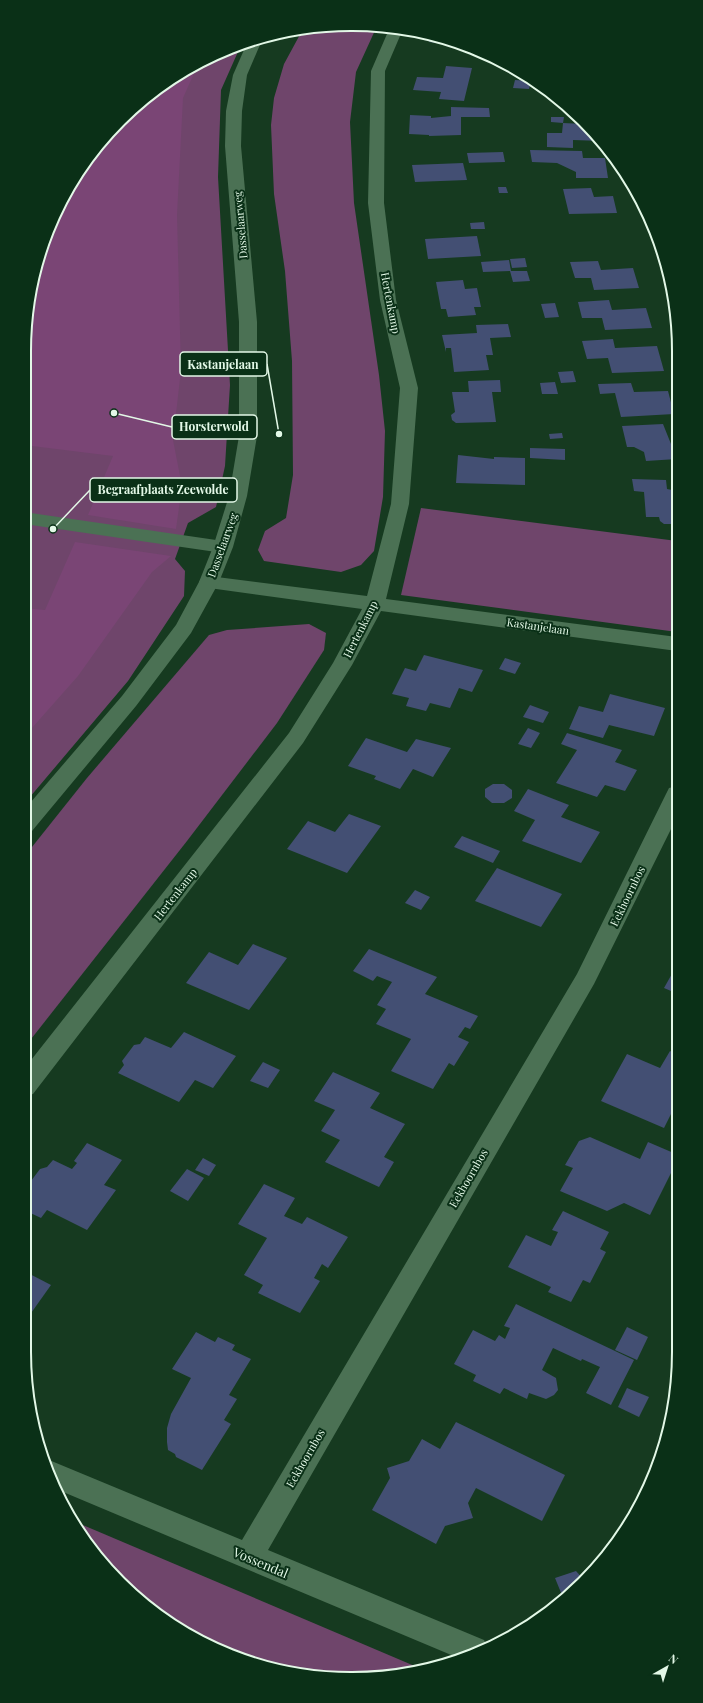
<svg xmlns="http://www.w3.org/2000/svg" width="703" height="1703" font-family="'Playfair Display',serif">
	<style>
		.green { fill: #6f456b }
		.forest { fill: #7a4575 }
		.building { fill: #434f73 }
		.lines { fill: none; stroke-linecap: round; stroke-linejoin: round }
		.service { fill: #4b7154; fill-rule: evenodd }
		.minor { fill: #4b7154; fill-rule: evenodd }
		.tertiary { fill: #4b7154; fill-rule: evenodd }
		.labels { text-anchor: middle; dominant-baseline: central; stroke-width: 4; stroke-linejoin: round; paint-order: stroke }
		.street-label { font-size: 11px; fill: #e3f8e7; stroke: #0a3017 }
		.near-street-label { font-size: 13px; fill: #e3f8e7; stroke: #0a3017 }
		.rim { fill: none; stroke: #e3f8e7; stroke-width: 2 }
		.leader { fill: none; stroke: #e3f8e7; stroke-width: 1.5 }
		.callout-dot { fill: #e3f8e7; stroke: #0a3017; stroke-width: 1.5 }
		.callout { fill: #0a3017; stroke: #e3f8e7; stroke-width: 1.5 }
		.callout-label { font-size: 12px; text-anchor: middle; font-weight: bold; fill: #e3f8e7 }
	</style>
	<rect width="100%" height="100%" fill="#163a20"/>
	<g class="green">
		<polygon points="330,25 377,26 356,72 350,122 354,203 379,375 385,431 383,497 374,551 361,565 341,572 264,561 258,550 265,531 286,518 293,475 292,361 285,271 274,194 271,125 274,98 284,64 303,29"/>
		<polygon points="241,45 221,90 218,177 230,385 225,466 216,507 188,523 175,559 185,571 184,596 128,681 24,804 24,352 41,246 68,188 105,136 152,92 206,58"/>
		<polygon points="421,508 677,541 677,632 401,595"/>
		<polygon points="309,624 326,633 324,650 277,723 187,841 24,1048 24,857 87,778 209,635 227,630"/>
		<polygon points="71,1520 424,1670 416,1673 309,1676 271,1667 185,1633 105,1567"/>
	</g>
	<g class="forest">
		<polygon points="199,62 183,98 177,215 181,370 173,440 182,486 176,529 88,515 113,456 24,445 24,352 41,246 68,188 105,136 152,92"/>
		<polygon points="75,542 171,556 152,572 78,676 24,737 24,608 45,610"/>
	</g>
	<g class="building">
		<polygon points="432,36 457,41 467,47 429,42"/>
		<polygon points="446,66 472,68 464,101 439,99 441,92 413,90 417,77 443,78"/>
		<polygon points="515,80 531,81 529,89 513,88"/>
		<polygon points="451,107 489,108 490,117 461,117 461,135 429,136 429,135 409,134 410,115 431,116 431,118 451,116"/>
		<polygon points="551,117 564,117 563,123 551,122"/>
		<polygon points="563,123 584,124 601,141 573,140 573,148 547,147 547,133 562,133"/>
		<polygon points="530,150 582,151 583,158 605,158 608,178 576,178 576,172 557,163 532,162"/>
		<polygon points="503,152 505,162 469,163 467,153"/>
		<polygon points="463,163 467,180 415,182 412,165"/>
		<polygon points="498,187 506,187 508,193 499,193"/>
		<polygon points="591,188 594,197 613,196 617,213 569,214 563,189"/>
		<polygon points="484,222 485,229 471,229 470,223"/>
		<polygon points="477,236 481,256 428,259 425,239"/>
		<polygon points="525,258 527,267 512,268 510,259"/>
		<polygon points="509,260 511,271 483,272 481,262"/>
		<polygon points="598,261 601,270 633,268 639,288 594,290 591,278 575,278 570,262"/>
		<polygon points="510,271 527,271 530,281 513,282"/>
		<polygon points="463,280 465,289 477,288 481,307 474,307 476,315 448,317 446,309 441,309 436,282"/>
		<polygon points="609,300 612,310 646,308 652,328 605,330 602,318 582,318 578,302"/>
		<polygon points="555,303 559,317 545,318 541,304"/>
		<polygon points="508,324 511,337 490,338 493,355 486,355 489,370 454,372 451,348 446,348 446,352 442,335 477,333 476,325"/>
		<polygon points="613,339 615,348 657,346 664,371 612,373 608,358 587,359 582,341"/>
		<polygon points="573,371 576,382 561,383 558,372"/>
		<polygon points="500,380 501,392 492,392 496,422 456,423 452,420 451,415 455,412 452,392 469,392 468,381"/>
		<polygon points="555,382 558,394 542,394 540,383"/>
		<polygon points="631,383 634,392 668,391 674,414 621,417 615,393 600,394 598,384"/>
		<polygon points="663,424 671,444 677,444 677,459 646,461 644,452 634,447 627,447 622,426"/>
		<polygon points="562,433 563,438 550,439 549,434"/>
		<polygon points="530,448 565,449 565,460 530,458"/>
		<polygon points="458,455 494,459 494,457 525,458 525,485 456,483"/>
		<polygon points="632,479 666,480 667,489 677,491 677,524 664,524 660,521 659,517 646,517 644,492 634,491"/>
		<polygon points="424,655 483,670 472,692 459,688 450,708 430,703 426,711 406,706 409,698 392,694 405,668 416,671"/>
		<polygon points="505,658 521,663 515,674 499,669"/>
		<polygon points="610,694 665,708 654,736 609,725 603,738 569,729 579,706 603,712"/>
		<polygon points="530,705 549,712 543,723 523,717"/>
		<polygon points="528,728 540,733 531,748 518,744"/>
		<polygon points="567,733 622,750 615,762 637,770 625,791 605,785 597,797 556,783 577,750 561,744"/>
		<polygon points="366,738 407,752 416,739 451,748 433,777 413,769 400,789 374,779 376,776 348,766"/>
		<polygon points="493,784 504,784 512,790 512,798 504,803 492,803 485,797 485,789"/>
		<polygon points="528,789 569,805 561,817 600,832 581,863 522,841 535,820 514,811"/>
		<polygon points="349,814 381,826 347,873 287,849 308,821 335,832"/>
		<polygon points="462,836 500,851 493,863 454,847"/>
		<polygon points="497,868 562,894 541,927 475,901"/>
		<polygon points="415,890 430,897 421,910 405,903"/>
		<polygon points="253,944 287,958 249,1010 186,983 209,952 238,965"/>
		<polygon points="369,949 437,977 425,994 478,1016 470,1029 465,1027 458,1037 469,1042 454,1066 449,1063 433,1089 391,1071 411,1039 376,1024 386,1009 377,1005 392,982 377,976 373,981 353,971"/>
		<polygon points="678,963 678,994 664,988"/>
		<polygon points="184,1032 236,1056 213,1088 195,1080 179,1102 118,1073 124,1065 122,1061 134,1045 140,1044 145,1037 171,1048"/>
		<polygon points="670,1051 678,1055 678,1100 664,1128 601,1101 627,1054 660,1068"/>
		<polygon points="263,1062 280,1070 268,1088 250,1081"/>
		<polygon points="333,1072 380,1093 370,1108 405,1124 384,1157 394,1162 379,1187 325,1162 340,1140 321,1131 335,1110 314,1101"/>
		<polygon points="590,1137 640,1159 648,1142 676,1154 678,1150 679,1177 671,1173 650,1215 624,1203 607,1211 560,1191 573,1168 565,1165 579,1141"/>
		<polygon points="87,1143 122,1160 104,1185 116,1190 87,1230 47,1210 41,1218 24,1210 24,1199 30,1191 28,1185 40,1169 47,1167 53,1160 72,1169 77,1163 74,1161"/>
		<polygon points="203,1158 216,1165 209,1176 195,1170"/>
		<polygon points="187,1169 204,1178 188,1201 170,1191"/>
		<polygon points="264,1184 295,1198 284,1216 302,1224 307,1217 348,1237 328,1268 322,1264 314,1278 320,1281 300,1313 258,1293 263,1285 244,1275 267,1238 238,1224"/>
		<polygon points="563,1211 609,1232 600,1249 606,1252 590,1283 583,1280 571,1302 548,1292 551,1287 508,1267 526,1235 551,1246 558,1232 552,1230"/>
		<polygon points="24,1271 51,1285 24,1323"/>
		<polygon points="516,1304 634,1360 611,1405 586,1393 600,1367 582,1359 581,1361 553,1348 542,1370 556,1378 558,1390 554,1395 546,1399 529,1393 527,1399 504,1388 500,1394 473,1381 476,1375 454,1364 473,1330 495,1341 499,1335 505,1339 510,1328 504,1326"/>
		<polygon points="627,1327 648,1337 637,1360 615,1350"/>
		<polygon points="196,1332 215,1342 218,1337 235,1345 232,1350 251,1359 229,1395 237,1399 224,1420 231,1424 202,1470 176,1457 175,1454 168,1450 167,1442 167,1428 171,1414 191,1378 172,1369"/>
		<polygon points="627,1388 649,1397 639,1417 618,1407"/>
		<polygon points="456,1422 565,1475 542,1521 476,1488 468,1503 473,1518 445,1526 436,1544 372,1510 390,1478 387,1468 409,1461 422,1439 440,1449"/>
		<polygon points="576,1571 584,1580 564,1600 555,1578"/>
	</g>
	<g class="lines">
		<polygon class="service" points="24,512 223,541 229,543 232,547 229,551 223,553 24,524"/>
		<g class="minor">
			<polygon points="390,27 403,29 385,71 384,203 396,300 418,388 409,504 386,599 677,637 677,651 381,611 352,665 303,743 33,1094 24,1097 24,1069 289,733 333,663 362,609 209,588 202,587 199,582 202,577 209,576 367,596 391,504 400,388 380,300 368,203 371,71"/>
			<polygon points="677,786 678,815 594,984 268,1550 484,1640 487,1646 456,1657 56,1489 44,1462 49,1460 242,1540 577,974 666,794 669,788"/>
		</g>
		<polygon class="tertiary" points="260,37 262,40 247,75 242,111 241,146 257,322 257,436 247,496 233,547 219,582 191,633 136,706 32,831 24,833 24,810 122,696 176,625 199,582 213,547 229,496 239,436 239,322 225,146 226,111 233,75 247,43"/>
	</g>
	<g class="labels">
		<g class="street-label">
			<text transform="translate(240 225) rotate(-95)">Dasselaarweg</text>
			<text transform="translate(391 303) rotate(79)">Hertenkamp</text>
			<text transform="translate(222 545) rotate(-70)">Dasselaarweg</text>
			<text transform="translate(538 626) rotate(8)">Kastanjelaan</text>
			<text transform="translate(360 629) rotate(-63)">Hertenkamp</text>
			<text transform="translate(175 894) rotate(-52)">Hertenkamp</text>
			<text transform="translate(627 896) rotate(-64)">Eekhoornbos</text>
			<text transform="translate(468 1178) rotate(-60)">Eekhoornbos</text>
			<text transform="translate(305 1458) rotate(-60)">Eekhoornbos</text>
		</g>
		<g class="near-street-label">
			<text transform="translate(261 1562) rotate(23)">Vossendal</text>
		</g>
	</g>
	<path d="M0 0H703V1703H0ZM351 31H352A320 320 0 0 1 672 351V1352A320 320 0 0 1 352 1672H351A320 320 0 0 1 31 1352V351A320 320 0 0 1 351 31Z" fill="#0a3017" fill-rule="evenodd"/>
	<path class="rim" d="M351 31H352A320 320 0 0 1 672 351V1352A320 320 0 0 1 352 1672H351A320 320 0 0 1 31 1352V351A320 320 0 0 1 351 31Z"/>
	<path class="leader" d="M279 434L267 364M114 413L172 427M53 529L90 490"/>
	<g class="callout-dot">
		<circle cx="279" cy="434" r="4"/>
		<circle cx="114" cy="413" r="4"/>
		<circle cx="53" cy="529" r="4"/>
	</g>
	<g class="callout">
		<rect x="180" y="352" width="87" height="24" rx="4"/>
		<rect x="172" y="415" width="85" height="24" rx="4"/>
		<rect x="90" y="478" width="147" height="24" rx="4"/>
	</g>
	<g class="callout-label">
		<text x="223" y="369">Kastanjelaan</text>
		<text x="214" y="431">Horsterwold</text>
		<text x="163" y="494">Begraafplaats Zeewolde</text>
	</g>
	<g transform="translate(667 1667) rotate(39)" stroke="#0a3017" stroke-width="3" paint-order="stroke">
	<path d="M0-3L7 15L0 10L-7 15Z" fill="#e3f8e7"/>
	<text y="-6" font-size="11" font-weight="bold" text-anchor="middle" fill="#e3f8e7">N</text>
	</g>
</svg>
